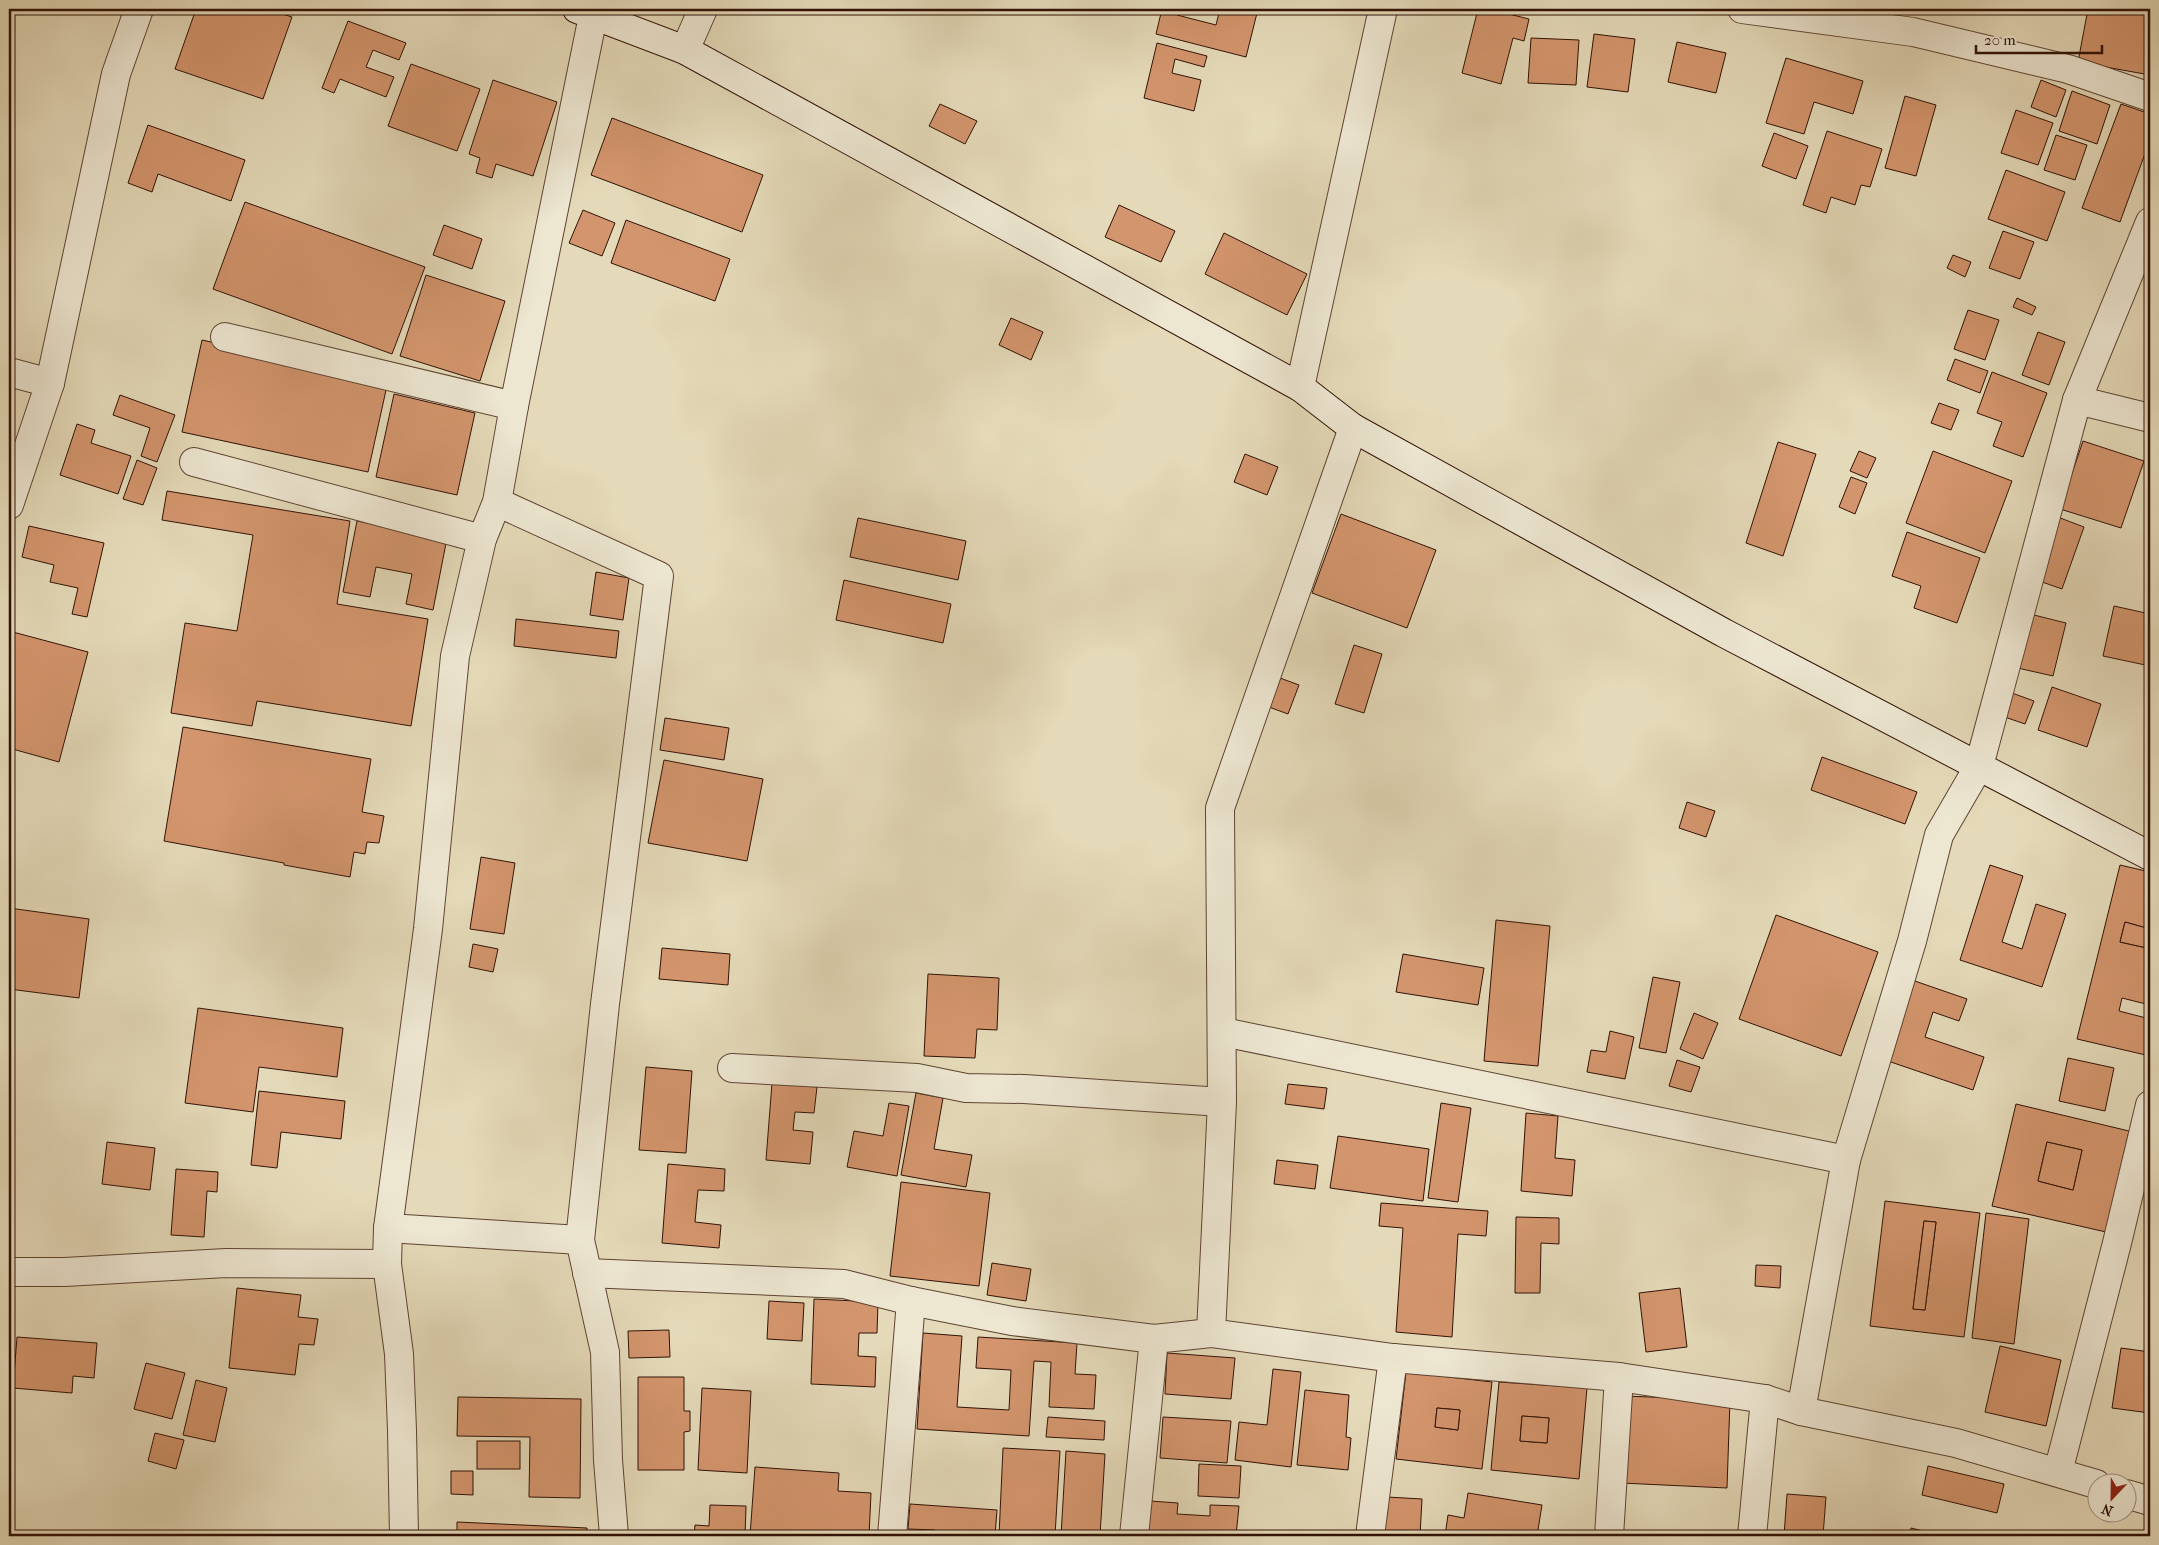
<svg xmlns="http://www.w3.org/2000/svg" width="2159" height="1545" font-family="'IM FELL French Canon',serif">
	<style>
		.building { fill: #d3956d; stroke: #311206; fill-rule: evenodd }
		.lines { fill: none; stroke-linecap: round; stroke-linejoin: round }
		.street-casing { stroke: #5e4432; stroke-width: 30 }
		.secondary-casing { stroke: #311206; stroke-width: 30 }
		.street { stroke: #ede6d1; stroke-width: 28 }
		.secondary { stroke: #ede6d1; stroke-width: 28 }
	</style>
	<rect width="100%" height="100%" fill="#e4d9b8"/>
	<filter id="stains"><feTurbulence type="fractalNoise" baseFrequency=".004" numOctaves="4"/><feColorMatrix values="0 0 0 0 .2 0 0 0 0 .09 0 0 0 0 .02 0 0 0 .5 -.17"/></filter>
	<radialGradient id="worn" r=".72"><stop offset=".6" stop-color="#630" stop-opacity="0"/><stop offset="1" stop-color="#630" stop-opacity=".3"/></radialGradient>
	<g class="building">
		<polygon points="196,9 267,9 292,17 263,99 175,69"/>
		<polygon points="1162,9 1179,9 1177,15 1216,25 1220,9 1258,9 1246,57 1156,34"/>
		<polygon points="1478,9 1489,9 1529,19 1524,41 1513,38 1501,84 1462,73"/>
		<polygon points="2088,9 2150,9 2150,75 2078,62"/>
		<polygon points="348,21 406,43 399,60 373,50 366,67 394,77 386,97 340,79 334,93 322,88"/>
		<polygon points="1594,34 1635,39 1628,92 1587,87"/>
		<polygon points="1531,38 1579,40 1576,85 1528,83"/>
		<polygon points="1677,42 1726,53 1716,93 1668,82"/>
		<polygon points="1157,43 1207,56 1204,67 1175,59 1172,73 1201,80 1194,111 1144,98"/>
		<polygon points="1786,58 1863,81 1853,114 1814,102 1804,134 1766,123"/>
		<polygon points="411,64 480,89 457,151 388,126"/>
		<polygon points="493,80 557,102 533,176 496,164 492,178 476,173 480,158 469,154"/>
		<polygon points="2041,80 2066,90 2056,117 2031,107"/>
		<polygon points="2072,91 2110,105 2097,144 2059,131"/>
		<polygon points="1905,96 1936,105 1916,176 1885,168"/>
		<polygon points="940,104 977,121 965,144 929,126"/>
		<polygon points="2121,104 2150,114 2150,140 2120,222 2082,208"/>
		<polygon points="2016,110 2053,123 2038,165 2001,153"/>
		<polygon points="612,118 763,175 742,232 591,175"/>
		<polygon points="148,125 245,160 231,201 158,174 152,192 128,183"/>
		<polygon points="1827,131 1882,149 1870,187 1861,185 1855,205 1831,197 1826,213 1803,205"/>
		<polygon points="1774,133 1808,146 1796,179 1762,166"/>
		<polygon points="2056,135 2087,145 2075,180 2044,170"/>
		<polygon points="2006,170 2065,192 2047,241 1988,219"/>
		<polygon points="245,202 425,267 392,354 213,289"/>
		<polygon points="1119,205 1175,231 1161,262 1105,237"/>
		<polygon points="583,210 615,223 602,256 569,243"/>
		<polygon points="626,220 730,259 715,301 611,263"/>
		<polygon points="444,225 482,239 472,269 433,255"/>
		<polygon points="2003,231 2034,242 2020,279 1989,268"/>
		<polygon points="1224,233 1307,274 1287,315 1205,274"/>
		<polygon points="1953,255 1971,262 1965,277 1947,268"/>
		<polygon points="426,275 505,301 480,381 400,356"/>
		<polygon points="2017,298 2036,307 2032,315 2013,307"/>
		<polygon points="1968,310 1999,320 1985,360 1954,349"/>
		<polygon points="1011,318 1043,332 1031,360 999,345"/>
		<polygon points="2038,332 2065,342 2049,385 2022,375"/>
		<polygon points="202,340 388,381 368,472 182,432"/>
		<polygon points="1955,359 1988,371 1980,393 1947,380"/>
		<polygon points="1992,372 2047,393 2023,457 1993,446 2002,422 1977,413"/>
		<polygon points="394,394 475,413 457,495 376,477"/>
		<polygon points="120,395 175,415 157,462 141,456 150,428 113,415"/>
		<polygon points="1939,403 1959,410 1951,430 1931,423"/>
		<polygon points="77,424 95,430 91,443 131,456 118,494 60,475"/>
		<polygon points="2083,441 2144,461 2121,528 2060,509"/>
		<polygon points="1778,442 1816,454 1783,556 1746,543"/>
		<polygon points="1859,451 1876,458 1867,478 1850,471"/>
		<polygon points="1933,451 2012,481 1985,553 1906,523"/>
		<polygon points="1245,454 1278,467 1267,495 1234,482"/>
		<polygon points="137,460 157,468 143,505 123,499"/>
		<polygon points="1851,477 1867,483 1855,514 1839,507"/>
		<polygon points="167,491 350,521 337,604 428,619 411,726 257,701 252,726 171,713 185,623 237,631 253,535 162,520"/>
		<polygon points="2047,513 2084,527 2062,589 2025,576"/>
		<polygon points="1341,514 1436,550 1407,628 1312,593"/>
		<polygon points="858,518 966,541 958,580 850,557"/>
		<polygon points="357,521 447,538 433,610 406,604 412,574 376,567 370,597 343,592"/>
		<polygon points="29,526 104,543 87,617 72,614 78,588 50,582 54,565 22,557"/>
		<polygon points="1907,532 1980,558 1957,623 1914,608 1921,586 1892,576"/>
		<polygon points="596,572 629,578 623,620 590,615"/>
		<polygon points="2150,579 2150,604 2145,603"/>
		<polygon points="844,580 951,604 943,643 836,620"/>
		<polygon points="2114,606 2150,614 2150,666 2103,656"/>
		<polygon points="2014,610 2066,623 2053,676 2000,664"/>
		<polygon points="516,619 619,631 616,658 514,646"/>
		<polygon points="9,631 88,652 59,762 9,748"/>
		<polygon points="1354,645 1382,654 1364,713 1335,704"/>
		<polygon points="1269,674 1299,685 1288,714 1258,703"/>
		<polygon points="2150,684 2150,706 2146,705"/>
		<polygon points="2052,687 2101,704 2087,747 2038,730"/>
		<polygon points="2001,689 2034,701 2025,724 1993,713"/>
		<polygon points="665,718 729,728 724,760 660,750"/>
		<polygon points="183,727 371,759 362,812 384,816 379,843 367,842 365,854 354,852 350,877 284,865 284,863 164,841"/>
		<polygon points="1822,757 1917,792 1905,824 1811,790"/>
		<polygon points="664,760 763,779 747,861 648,843"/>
		<polygon points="1687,802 1715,811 1706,837 1679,828"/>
		<polygon points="481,857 515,863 504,934 470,929"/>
		<polygon points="1990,865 2023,876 2002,942 2022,949 2036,904 2066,914 2042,987 1960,960"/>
		<polygon points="2120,865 2150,872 2150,929 2125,922 2120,942 2147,948 2150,935 2150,1005 2122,998 2119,1011 2150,1019 2150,1056 2077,1039"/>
		<polygon points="9,908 89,919 79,998 9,989"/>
		<polygon points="1776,915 1878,952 1841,1056 1739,1019"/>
		<polygon points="1496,920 1550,926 1538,1066 1484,1061"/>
		<polygon points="2125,922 2150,929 2147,948 2120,942"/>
		<polygon points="473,944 498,949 493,972 469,967"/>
		<polygon points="662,948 730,954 728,985 659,979"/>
		<polygon points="1403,954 1484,968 1478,1005 1396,992"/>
		<polygon points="928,974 999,978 997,1030 977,1029 975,1058 924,1056"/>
		<polygon points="1653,977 1680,982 1666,1053 1639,1048"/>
		<polygon points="1909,979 1967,999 1959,1021 1933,1012 1925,1037 1984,1057 1973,1090 1882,1059"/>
		<polygon points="198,1008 343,1028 337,1077 259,1067 253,1112 185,1103"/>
		<polygon points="1694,1013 1718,1023 1703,1059 1680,1049"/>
		<polygon points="1610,1031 1634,1037 1625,1079 1587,1072 1591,1050 1606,1052"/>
		<polygon points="2068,1058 2114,1068 2105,1111 2059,1101"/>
		<polygon points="1677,1060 1700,1067 1691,1092 1669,1086"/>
		<polygon points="646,1067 692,1071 686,1153 639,1150"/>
		<polygon points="772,1083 817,1087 814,1113 795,1112 793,1130 813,1132 810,1164 766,1160"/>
		<polygon points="1288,1084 1327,1088 1324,1109 1285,1104"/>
		<polygon points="259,1091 345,1101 341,1139 281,1132 277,1168 251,1165"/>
		<polygon points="916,1093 943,1098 934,1149 972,1155 966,1187 901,1175"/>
		<polygon points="889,1103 909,1106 897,1176 847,1167 854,1131 883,1136"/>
		<polygon points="1441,1103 1471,1108 1458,1202 1428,1198"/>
		<path d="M2016 1104 2129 1131 2106 1232 1992 1206ZM2047 1142 2082 1150 2073 1190 2038 1181Z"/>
		<polygon points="1526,1113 1558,1116 1555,1158 1575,1160 1572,1196 1521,1191"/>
		<polygon points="1338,1136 1429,1149 1423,1201 1330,1188"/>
		<polygon points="107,1142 155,1148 150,1190 102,1184"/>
		<polygon points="2047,1142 2082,1150 2073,1190 2038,1181"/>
		<polygon points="1277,1160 1318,1165 1315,1189 1274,1184"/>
		<polygon points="668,1164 725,1169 724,1191 698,1190 695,1222 721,1225 719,1248 662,1243"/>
		<polygon points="176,1169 218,1172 217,1192 207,1191 204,1237 171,1235"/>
		<polygon points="901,1182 990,1193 979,1286 890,1276"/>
		<path d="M1885 1201 1980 1213 1964 1337 1870 1326ZM1924 1221 1936 1222 1925 1310 1913 1309Z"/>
		<polygon points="1381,1203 1488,1211 1486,1236 1458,1234 1452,1337 1396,1332 1403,1228 1379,1226"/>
		<polygon points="1986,1213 2029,1219 2014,1344 1972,1338"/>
		<polygon points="1516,1217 1559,1218 1559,1244 1541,1243 1540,1293 1515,1293"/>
		<polygon points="1924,1221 1936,1222 1925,1310 1913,1309"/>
		<polygon points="992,1263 1031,1269 1026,1301 987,1295"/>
		<polygon points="1756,1265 1781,1266 1780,1288 1755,1286"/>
		<polygon points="237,1288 301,1295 298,1317 318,1319 314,1345 299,1344 295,1375 229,1368"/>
		<polygon points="1680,1288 1687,1347 1646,1352 1639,1293"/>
		<polygon points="814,1299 878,1302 877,1333 859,1333 858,1356 876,1357 875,1387 811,1384"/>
		<polygon points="769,1301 804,1303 802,1341 767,1339"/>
		<polygon points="669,1330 670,1357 629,1358 628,1331"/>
		<polygon points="923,1333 962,1336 957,1407 1009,1410 1011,1370 976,1368 978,1337 1077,1343 1075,1374 1096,1375 1094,1409 1049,1407 1051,1362 1034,1361 1029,1436 917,1429"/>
		<polygon points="17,1337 97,1343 94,1378 73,1376 72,1393 13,1388"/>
		<polygon points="2000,1346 2061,1360 2046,1426 1985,1412"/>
		<polygon points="2121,1348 2150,1352 2150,1413 2112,1408"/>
		<polygon points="1167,1353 1235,1358 1231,1399 1165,1394"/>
		<polygon points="146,1363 185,1373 172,1419 134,1409"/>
		<polygon points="1273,1369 1301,1372 1291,1467 1235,1460 1239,1422 1267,1425"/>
		<path d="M1406 1372 1492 1382 1482 1469 1396 1459ZM1437 1408 1460 1410 1458 1430 1435 1427Z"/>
		<polygon points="638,1377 684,1377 684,1411 690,1411 690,1431 684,1432 684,1470 638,1470"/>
		<polygon points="196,1380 227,1388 215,1442 183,1435"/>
		<path d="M1499 1382 1587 1388 1579 1479 1491 1470ZM1522 1416 1549 1418 1547 1443 1520 1441Z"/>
		<polygon points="702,1388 751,1391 747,1473 698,1470"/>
		<polygon points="1305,1390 1349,1395 1346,1437 1351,1438 1348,1470 1297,1465"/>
		<polygon points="1624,1396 1730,1400 1727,1488 1621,1483"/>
		<polygon points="458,1397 581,1399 580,1498 529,1497 530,1437 457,1436"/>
		<polygon points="1437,1408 1460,1410 1458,1430 1435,1427"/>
		<polygon points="1522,1416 1549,1418 1547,1443 1520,1441"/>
		<polygon points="1048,1417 1105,1421 1104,1440 1046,1437"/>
		<polygon points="1163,1417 1231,1421 1227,1463 1160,1458"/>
		<polygon points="155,1433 184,1440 176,1469 148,1461"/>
		<rect x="477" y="1441" width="43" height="28"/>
		<polygon points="1003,1448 1060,1451 1055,1536 999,1536"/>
		<polygon points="1066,1451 1105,1454 1100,1536 1061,1536"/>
		<polygon points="1199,1464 1241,1466 1239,1498 1198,1496"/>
		<polygon points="1928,1466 2004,1484 1997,1513 1922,1495"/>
		<polygon points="755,1467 839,1473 838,1491 871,1493 869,1536 750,1536"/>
		<polygon points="451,1471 473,1471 473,1495 451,1494"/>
		<polygon points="1468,1493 1542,1505 1537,1536 1445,1536 1448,1515 1464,1518"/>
		<polygon points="1787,1494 1826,1497 1823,1536 1784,1536"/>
		<polygon points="1387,1497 1422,1499 1420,1536 1384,1536"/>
		<polygon points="1150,1501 1178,1503 1177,1514 1210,1516 1210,1505 1239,1506 1236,1536 1148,1536"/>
		<polygon points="910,1504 997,1510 995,1536 935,1536 935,1530 908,1529"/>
		<polygon points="710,1505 746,1506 745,1536 694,1536 695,1525 709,1526"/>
		<polygon points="457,1522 587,1528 587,1536 457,1536"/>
		<polygon points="1911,1528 1944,1536 1909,1536"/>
	</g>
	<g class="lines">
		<g class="street-casing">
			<g id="street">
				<polyline points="1742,9 1913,32 2068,69 2150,97"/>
				<polyline points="685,50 703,9"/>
				<polyline points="225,337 514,406"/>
				<polyline points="9,372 50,383"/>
				<polyline points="1300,387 1383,9"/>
				<polyline points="2077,400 2150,418"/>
				<polyline points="194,462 482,539"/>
				<polyline points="497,502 659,576 605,1004 580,1240 605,1352 608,1460 614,1536"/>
				<polyline points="9,505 50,383 116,74 139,9"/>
				<polyline points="1223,1032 1846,1160"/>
				<polyline points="732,1068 917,1078 966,1088 1024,1089 1222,1102"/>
				<polyline points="388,1228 580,1240"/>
				<polyline points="9,1272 65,1272 226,1263 387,1264"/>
				<polyline points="587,1273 844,1284 911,1301 1012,1321 1154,1339 1211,1333 1393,1358 1619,1377 1765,1399 1801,1411 1956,1443 2096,1484"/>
				<polyline points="1211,1333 1222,1102 1220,808 1353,428"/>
				<polyline points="1801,1411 1846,1160 1912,941 1939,835 1979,766 2077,400 2150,222"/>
				<polyline points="2058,1472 2117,1243 2150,1105"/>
				<polyline points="2126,1494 2150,1501"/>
				<polyline points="404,1536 402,1430 399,1354 387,1264 388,1228 428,929 455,656 482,539 497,502 514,406 593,16"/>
				<polyline points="892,1536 911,1301"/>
				<polyline points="1134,1536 1154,1339"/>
				<polyline points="1370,1536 1393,1358"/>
				<polyline points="1609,1536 1619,1377"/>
				<polyline points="1752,1536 1765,1399"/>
			</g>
		</g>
		<g class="secondary-casing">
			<polyline id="secondary" points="577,9 685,50 1300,387 1353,428 1724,633 2150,856"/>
		</g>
		<use href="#street" class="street"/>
		<use href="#secondary" class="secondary"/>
	</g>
	<rect width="2159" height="1545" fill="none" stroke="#e4d9b8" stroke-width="30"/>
	<rect x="10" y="10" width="2139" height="1525" fill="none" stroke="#311206" stroke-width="2.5"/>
	<rect x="15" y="15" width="2129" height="1515" fill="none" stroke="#311206"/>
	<g transform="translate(2112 1498) rotate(202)"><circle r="24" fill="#ede6d1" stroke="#a29180"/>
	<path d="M0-4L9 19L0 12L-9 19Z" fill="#8f2418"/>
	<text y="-8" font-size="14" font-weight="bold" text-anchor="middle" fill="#311206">N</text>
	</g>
	<path d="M1976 45v8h126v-8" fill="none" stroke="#311206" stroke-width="2.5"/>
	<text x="1984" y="45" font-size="15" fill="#311206" stroke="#ede6d1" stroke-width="4" paint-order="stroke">20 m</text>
	<rect width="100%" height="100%" filter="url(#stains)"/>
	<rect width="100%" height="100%" fill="url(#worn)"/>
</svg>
